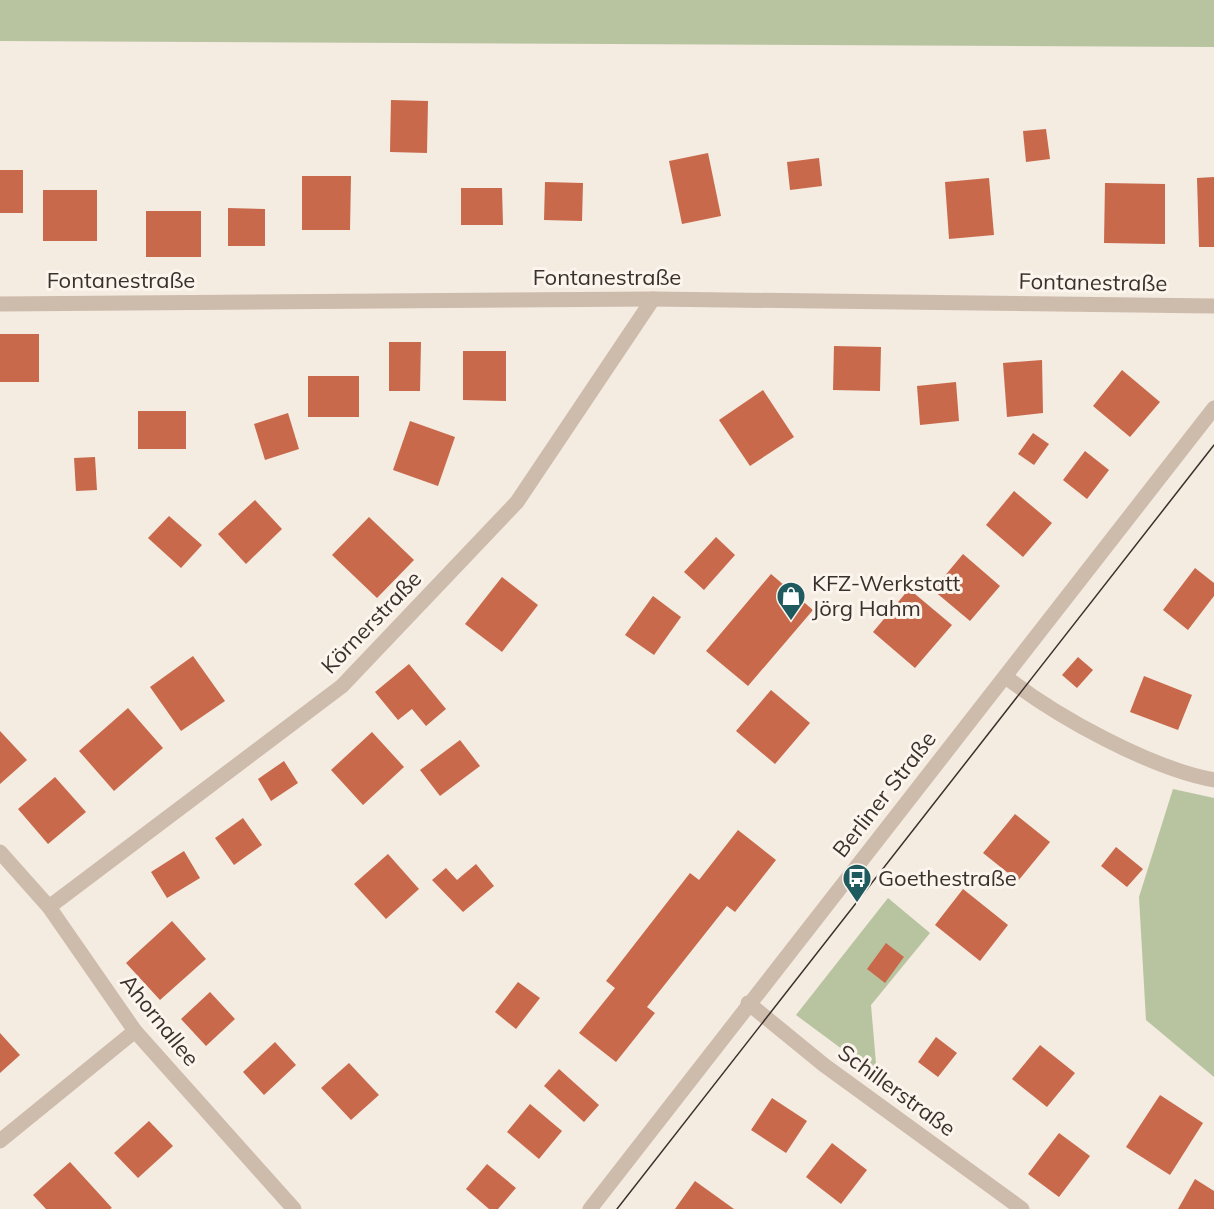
<svg xmlns="http://www.w3.org/2000/svg" width="1214" height="1209" font-family="Mulish,sans-serif">
	<style>
		.green { fill: #b8c4a0 }
		.building { fill: #c8694b }
		.lines { fill: none; stroke-linecap: round; stroke-linejoin: round }
		.minor { stroke: #cdbbac; stroke-width: 15 }
		.tertiary { stroke: #cdbbac; stroke-width: 15 }
		.tram { stroke: #3b302b; stroke-width: 1.5 }
		.labels { text-anchor: middle; dominant-baseline: central; stroke-width: 6; stroke-linejoin: round; paint-order: stroke }
		.street-label { font-size: 22px; fill: #3b302b; stroke: #fbf5ee }
		.poi-label { font-size: 22px; fill: #3b302b; stroke: #fbf5ee; text-anchor: start }
	</style>
	<rect width="100%" height="100%" fill="#f4ebe1"/>
	<g class="green">
		<polygon points="0,0 1214,0 1214,47 0,41"/>
		<polygon points="1173,789 1214,798 1214,1077 1146,1020 1139,897"/>
		<polygon points="888,898 930,933 871,1005 877,1075 796,1015"/>
	</g>
	<g class="building">
		<polygon points="391,100 428,101 427,153 390,152"/>
		<polygon points="1046,129 1050,159 1026,162 1023,131"/>
		<polygon points="708,153 721,216 682,224 669,161"/>
		<polygon points="819,158 822,186 790,190 787,162"/>
		<rect x="0" y="170" width="23" height="43"/>
		<polygon points="302,176 351,176 350,230 302,230"/>
		<polygon points="1214,177 1214,247 1199,247 1197,178"/>
		<polygon points="989,178 994,235 949,239 945,182"/>
		<polygon points="545,182 583,183 582,221 544,220"/>
		<polygon points="1105,183 1165,184 1165,244 1104,243"/>
		<polygon points="461,188 502,188 503,225 461,225"/>
		<rect x="43" y="190" width="54" height="51"/>
		<polygon points="228,208 265,209 265,246 228,246"/>
		<rect x="146" y="211" width="55" height="46"/>
		<rect x="0" y="334" width="39" height="48"/>
		<polygon points="389,342 421,342 420,391 389,391"/>
		<polygon points="834,346 881,347 880,391 833,390"/>
		<polygon points="463,351 506,351 506,401 463,400"/>
		<polygon points="1042,360 1043,413 1007,417 1003,363"/>
		<polygon points="1122,370 1160,402 1130,437 1093,406"/>
		<rect x="308" y="376" width="51" height="41"/>
		<polygon points="956,382 959,421 920,425 917,386"/>
		<polygon points="763,390 794,437 750,466 719,420"/>
		<rect x="138" y="411" width="48" height="38"/>
		<polygon points="288,413 299,449 265,460 254,424"/>
		<polygon points="410,421 455,437 438,486 393,470"/>
		<polygon points="1033,433 1049,444 1034,465 1018,454"/>
		<polygon points="1085,451 1109,470 1087,499 1063,480"/>
		<polygon points="95,457 97,490 76,491 74,458"/>
		<polygon points="1014,491 1052,523 1023,557 986,525"/>
		<polygon points="255,500 282,529 246,564 218,534"/>
		<polygon points="169,516 202,545 181,568 148,538"/>
		<polygon points="369,517 414,560 377,598 332,555"/>
		<polygon points="716,537 735,555 704,590 684,572"/>
		<polygon points="963,554 1000,586 970,621 933,590"/>
		<polygon points="1195,568 1214,583 1214,596 1188,630 1163,610"/>
		<polygon points="771,574 813,610 748,686 706,651"/>
		<polygon points="502,577 538,605 502,652 465,624"/>
		<polygon points="909,589 952,625 915,668 873,632"/>
		<polygon points="653,596 681,617 654,655 625,635"/>
		<polygon points="193,656 225,701 181,731 150,687"/>
		<polygon points="1078,657 1093,670 1077,688 1062,675"/>
		<polygon points="409,664 446,709 426,726 412,709 398,720 375,692"/>
		<polygon points="1144,676 1192,695 1178,730 1130,712"/>
		<polygon points="771,690 810,723 775,764 736,731"/>
		<polygon points="128,708 163,748 114,791 79,751"/>
		<polygon points="0,731 27,760 0,784"/>
		<polygon points="372,732 404,767 363,805 331,770"/>
		<polygon points="460,740 480,766 440,796 420,770"/>
		<polygon points="284,761 298,783 271,801 258,779"/>
		<polygon points="55,777 86,812 48,844 18,809"/>
		<polygon points="1015,814 1050,842 1018,881 983,853"/>
		<polygon points="243,818 262,845 234,865 215,838"/>
		<polygon points="738,830 776,860 735,912 727,906 647,1007 655,1013 616,1062 579,1033 615,988 606,981 690,873 699,880"/>
		<polygon points="1116,847 1143,869 1127,887 1101,866"/>
		<polygon points="184,851 200,878 167,898 151,872"/>
		<polygon points="388,854 419,889 386,919 354,884"/>
		<polygon points="476,864 494,886 463,912 432,880 446,868 457,880"/>
		<polygon points="963,889 1008,925 980,961 935,925"/>
		<polygon points="172,921 206,959 160,1000 126,963"/>
		<polygon points="886,943 904,957 885,983 867,969"/>
		<polygon points="518,982 540,998 516,1029 495,1012"/>
		<polygon points="210,992 235,1019 206,1046 181,1019"/>
		<polygon points="0,1033 20,1055 0,1073"/>
		<polygon points="936,1037 957,1053 938,1077 918,1062"/>
		<polygon points="275,1042 296,1065 264,1095 243,1072"/>
		<polygon points="1040,1045 1075,1073 1047,1107 1012,1079"/>
		<polygon points="349,1063 379,1095 351,1120 321,1088"/>
		<polygon points="559,1069 599,1105 584,1122 544,1086"/>
		<polygon points="1160,1095 1203,1123 1170,1175 1126,1147"/>
		<polygon points="772,1098 807,1121 786,1153 751,1130"/>
		<polygon points="530,1104 562,1131 539,1159 507,1132"/>
		<polygon points="149,1121 173,1146 138,1178 114,1153"/>
		<polygon points="1059,1133 1090,1156 1059,1197 1028,1174"/>
		<polygon points="832,1143 867,1170 841,1204 806,1177"/>
		<polygon points="70,1162 112,1208 110,1209 46,1209 33,1195"/>
		<polygon points="487,1164 516,1188 498,1209 489,1209 466,1189"/>
		<polygon points="1195,1179 1214,1191 1214,1209 1178,1209"/>
		<polygon points="695,1181 734,1209 675,1209"/>
	</g>
	<g class="lines">
		<g class="minor">
			<polyline points="0,304 653,299 1214,306"/>
			<path d="M1006 677C1057 717 1150 768 1214 780"/>
			<polyline points="0,852 49,907 135,1031 294,1209"/>
			<polyline points="49,907 342,686 517,502 653,299"/>
			<polyline points="748,1003 824,1065 1022,1209"/>
			<polyline points="0,1141 135,1031"/>
		</g>
		<polyline class="tertiary" points="590,1209 1214,408"/>
		<polyline class="tram" points="617,1209 1214,445"/>
	</g>
	<defs>
		<g id="shop-pin" transform="scale(1.5)"><path d="M0 17L-7.5 6A9.5 9.5 0 1 1 7.5 6Z" fill="#1f5a5e" stroke="#fbf5ee"/><path d="M-5-2.5h2.3a2.7 3.5 0 0 1 5.4 0H5L5.5 6h-11ZM-1.5-2.5h3a1.5 2.3 0 0 0-3 0Z" fill="#fff"/></g>
		<g id="bus-pin" transform="scale(1.5)"><path d="M0 17L-7.5 6A9.5 9.5 0 1 1 7.5 6Z" fill="#1f5a5e" stroke="#fbf5ee"/><path d="M-5-6H5V4H4V6H2V4H-2V6H-4V4H-5ZM-3.5-4V0h7V-4ZM-3.5 1.2v1.5H-2V1.2ZM2 1.2v1.5H3.5V1.2Z" fill="#fff"/></g>
	</defs>
	<g fill-rule="evenodd">
		<use href="#shop-pin" x="791" y="596"/>
		<use href="#bus-pin" x="857" y="878"/>
	</g>
	<g class="labels">
		<g class="street-label">
			<text x="607" y="277">Fontanestraße</text>
			<text x="121" y="280">Fontanestraße</text>
			<text transform="translate(1093 282) rotate(1)">Fontanestraße</text>
			<text transform="translate(371 622) rotate(-46)">Körnerstraße</text>
			<text transform="translate(884 794) rotate(-52)">Berliner Straße</text>
			<text transform="translate(160 1020) rotate(51)">Ahornallee</text>
			<text transform="translate(897 1090) rotate(36)">Schillerstraße</text>
		</g>
		<g class="poi-label">
			<text x="812" y="583">KFZ-Werkstatt<tspan x="812" dy="25">Jörg Hahm</tspan></text>
			<text x="878" y="878">Goethestraße</text>
		</g>
	</g>
</svg>
